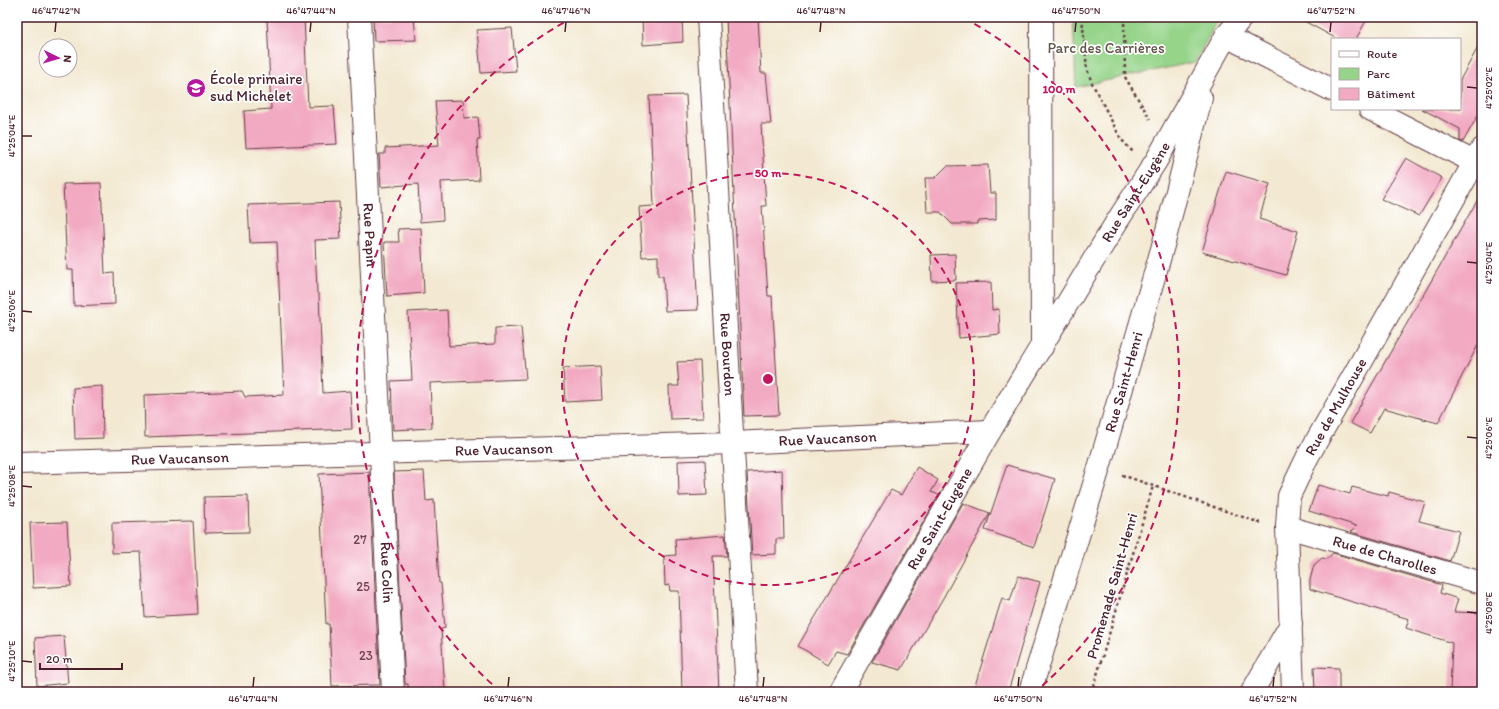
<svg xmlns="http://www.w3.org/2000/svg" width="1499" height="709" font-family="Itim,sans-serif">
	<style>
		.green { fill: #96d48a; stroke: #707a5a }
		.building { fill: #f2aac2 }
		.lines { fill: none; stroke-linecap: round; stroke-linejoin: round }
		.street-casing { stroke: #633d44; stroke-width: 24 }
		.path { stroke: #633d44; stroke-width: 2.5; stroke-dasharray: 3 3; stroke-linecap: butt }
		.street { stroke: #fff; stroke-width: 22 }
		.ticks { fill: none; stroke: #4a1f2b; stroke-width: 1.5 }
		.ring { fill: none; stroke: #c2185b; stroke-width: 2; stroke-dasharray: 7 5 }
		.labels { text-anchor: middle; dominant-baseline: central; stroke-width: 3.5; stroke-linejoin: round; paint-order: stroke }
		.number-label { font-size: 13px; fill: #744251 }
		.park-label { font-size: 15px; fill: #615548; stroke: #fff }
		.poi-label { font-size: 15px; fill: #4a1f2b; stroke: #fff; text-anchor: start }
		.street-label { font-size: 15px; fill: #4a1f2b; stroke: #fff }
		.centre { fill: #c2185b; stroke: #fff; stroke-width: 2 }
		.ring-label { font-size: 12px; text-anchor: middle; font-weight: bold; fill: #c2185b; stroke: #fff; stroke-width: 3.5; stroke-linejoin: round; paint-order: stroke }
		.neatline { fill: none; stroke: #4a1f2b; stroke-width: 1.5 }
		.ticks-label { font-size: 10px; text-anchor: middle; fill: #4a1f2b }
	</style>
	<rect width="100%" height="100%" fill="#fff"/>
	<filter id="ink" filterUnits="userSpaceOnUse"><feTurbulence type="fractalNoise" baseFrequency=".025" numOctaves="2"/><feDisplacementMap in="SourceGraphic" scale="8" xChannelSelector="R" yChannelSelector="G"/><feConvolveMatrix kernelMatrix="1 2 1 2 8 2 1 2 1" color-interpolation-filters="sRGB"/></filter>
	<filter id="wash" filterUnits="userSpaceOnUse"><feTurbulence type="fractalNoise" baseFrequency=".012" numOctaves="4" result="noise"/><feDisplacementMap in="SourceGraphic" scale="16" xChannelSelector="R" yChannelSelector="G"/><feGaussianBlur stdDeviation="0.9" result="paint"/><feColorMatrix in="noise" values="0 0 0 0 0 0 0 0 0 0 0 0 0 0 0 0 0 1.4 0 .05"/><feComposite in="paint" operator="in"/></filter>
	<g filter="url(#wash)">
		<rect width="100%" height="100%" fill="#f3e9d2"/>
		<polygon class="green" points="1073,17 1219,17 1195,62 1076,87"/>
		<g id="blocks">
			<g class="building">
				<polygon points="267,17 304,17 308,107 334,106 337,144 246,148 244,111 271,109"/>
				<polygon points="373,17 414,17 416,40 374,41"/>
				<polygon points="642,17 682,17 683,42 643,45"/>
				<polygon points="726,17 758,17 761,73 766,73 771,124 761,124 766,206 762,206 768,296 772,296 779,415 744,416"/>
				<polygon points="1297,17 1368,17 1356,39 1337,39"/>
				<polygon points="512,28 516,71 481,73 477,30"/>
				<polygon points="1482,40 1482,108 1463,142 1460,141 1460,129 1422,109 1460,109 1460,80"/>
				<polygon points="686,95 698,310 665,311 663,276 658,276 658,256 642,257 639,207 654,206 649,96"/>
				<polygon points="463,100 464,118 478,117 480,140 477,140 479,180 441,182 443,220 420,222 418,184 381,187 379,154 385,154 385,148 439,145 435,101"/>
				<polygon points="1406,158 1442,178 1419,216 1381,199"/>
				<polygon points="988,165 990,193 996,193 996,220 977,221 977,224 952,224 940,212 927,212 925,178 935,178 947,166"/>
				<polygon points="1226,171 1270,184 1259,219 1298,231 1286,275 1202,252"/>
				<polygon points="101,183 105,274 114,273 115,304 74,306 73,270 67,270 63,184"/>
				<polygon points="1482,192 1482,337 1438,423 1384,408 1370,433 1350,423"/>
				<polygon points="339,202 341,239 315,240 317,293 319,295 323,393 350,391 352,429 145,437 144,395 242,391 245,397 284,395 277,242 250,243 248,205"/>
				<polygon points="421,228 424,293 387,296 384,242 399,242 398,229"/>
				<polygon points="955,254 956,280 932,281 931,255"/>
				<polygon points="991,282 992,310 999,309 1000,334 959,338 956,283"/>
				<polygon points="447,310 449,346 495,344 495,328 521,327 526,379 430,383 432,428 393,430 391,381 412,380 408,312"/>
				<polygon points="700,361 703,418 670,419 669,386 679,386 677,362"/>
				<polygon points="600,366 602,400 565,402 563,368"/>
				<polygon points="102,386 103,438 75,439 73,388"/>
				<polygon points="705,460 707,495 679,496 678,461"/>
				<polygon points="1007,465 1055,479 1034,547 985,530"/>
				<polygon points="917,467 938,480 931,492 939,495 847,654 836,651 828,664 798,646 891,490 901,495"/>
				<polygon points="782,470 784,539 776,539 776,554 752,555 747,472"/>
				<polygon points="424,471 426,501 434,500 439,583 441,583 445,628 441,629 445,692 408,692 408,684 405,684 394,472"/>
				<polygon points="369,472 380,685 332,686 329,624 326,624 319,474"/>
				<polygon points="1318,485 1350,494 1352,487 1388,496 1389,492 1425,502 1419,521 1459,531 1450,561 1351,532 1357,526 1309,511"/>
				<polygon points="248,496 249,532 205,533 204,497"/>
				<polygon points="963,503 990,513 943,598 901,670 872,662"/>
				<polygon points="193,521 198,614 145,617 141,552 112,553 112,523"/>
				<polygon points="67,522 71,586 33,588 30,523"/>
				<polygon points="725,535 727,556 713,556 719,692 682,692 679,591 670,591 669,585 665,586 664,556 676,555 675,539"/>
				<polygon points="1333,553 1442,585 1440,593 1458,599 1454,612 1482,613 1482,692 1450,692 1452,643 1406,628 1409,619 1310,589 1310,580 1314,565 1322,558 1327,559"/>
				<polygon points="1018,576 1040,582 1008,692 973,692 1002,598 1010,601"/>
				<polygon points="64,636 68,683 37,686 35,638"/>
				<polygon points="1314,667 1339,668 1339,692 1315,692"/>
			</g>
		</g>
	</g>
	<g filter="url(#ink)">
		<use href="#blocks" fill-opacity="0" stroke="#633d44" stroke-width="1"/>
		<g class="lines">
			<g class="street-casing">
				<g id="street">
					<path id="s1" d="M359 17 393 692"/>
					<path id="s2" d="M708 17 747 692"/>
					<polyline points="1041,17 1042,347"/>
					<polyline points="1226,36 1332,90"/>
					<polyline points="1370,109 1482,166"/>
					<path id="s3" d="M17 463 733 443 990 431"/>
					<path id="s4" d="M1287 527 1482 583"/>
					<path id="s5" d="M840 692 990 431 1116 223 1156 161 1226 36 1242 17"/>
					<path id="s6" d="M1030 692 1099 468 1164 242 1201 98"/>
					<polyline points="1252,692 1291,624"/>
					<path id="s7" d="M1293 692 1287 527 1289 496 1308 456 1482 149"/>
				</g>
			</g>
			<g class="path">
				<polyline points="1082,17 1087,69 1092,83 1121,139 1133,152"/>
				<polyline points="1124,17 1125,77 1150,119"/>
				<polyline points="1122,475 1263,524"/>
				<polyline points="1092,692 1153,486"/>
			</g>
			<use href="#street" class="street"/>
		</g>
	</g>
	<path class="ticks" d="M55 32 56 22M310 32 311 22M565 32 566 22M820 32 821 22M1075 32 1076 22M1330 32 1331 22M1467 87 1477 88M22 136H32M1467 262 1477 263M22 311 32 312M1467 437 1477 438M22 486 32 487M1467 612 1477 613M22 661 32 662M253 687 254 677M508 687 509 677M763 687 764 677M1018 687 1019 677M1273 687 1274 677"/>
	<g class="ring">
		<circle cx="768" cy="379" r="206"/>
		<path d="M501 692A411 411 0 0 1 572 18M964 18A411 411 0 0 1 1035 692"/>
	</g>
	<defs>
		<g id="school-disc" transform="scale(1)"><circle r="9.5" fill="#b5179e" stroke="#fff"/><path d="M0-5L7-2L0 1L-7-2ZM-4 1L0 2.5L4 1V4Q0 6-4 4Z" fill="#fff"/></g>
	</defs>
	<g fill-rule="evenodd">
		<use href="#school-disc" x="196" y="88"/>
	</g>
	<g class="labels">
		<g class="number-label">
			<text x="360" y="539">27</text>
			<text x="363" y="586">25</text>
			<text x="366" y="655">23</text>
		</g>
		<g class="park-label">
			<text x="1106" y="48">Parc des Carrières</text>
		</g>
		<g class="poi-label">
			<text x="210" y="79">École primaire<tspan x="210" dy="17">sud Michelet</tspan></text>
		</g>
		<g class="street-label">
			<text stroke="none"><textPath href="#s5" startOffset="581">Rue Saint-Eugène</textPath></text>
			<text stroke="none"><textPath href="#s1" startOffset="218">Rue Papin</textPath></text>
			<text stroke="none"><textPath href="#s2" startOffset="338">Rue Bourdon</textPath></text>
			<text stroke="none"><textPath href="#s6" startOffset="324">Rue Saint-Henri</textPath></text>
			<text stroke="none"><textPath href="#s7" startOffset="297">Rue de Mulhouse</textPath></text>
			<text stroke="none"><textPath href="#s3" startOffset="811">Rue Vaucanson</textPath></text>
			<text stroke="none"><textPath href="#s3" startOffset="487">Rue Vaucanson</textPath></text>
			<text stroke="none"><textPath href="#s3" startOffset="163">Rue Vaucanson</textPath></text>
			<text stroke="none"><textPath href="#s5" startOffset="200">Rue Saint-Eugène</textPath></text>
			<text stroke="none"><textPath href="#s4" startOffset="102">Rue de Charolles</textPath></text>
			<text stroke="none"><textPath href="#s1" startOffset="556">Rue Colin</textPath></text>
			<text transform="translate(1112 586) rotate(-74)">Promenade Saint-Henri</text>
		</g>
	</g>
	<circle cx="768" cy="379" r="6" class="centre"/>
	<g class="ring-label">
		<text x="1059" y="93">100 m</text>
		<text x="768" y="177">50 m</text>
	</g>
	<rect width="1499" height="709" fill="none" stroke="#fff" stroke-width="44"/>
	<rect x="1331" y="38" width="130" height="72" fill="#ffffff" stroke="#b7a5aa"/>
	<rect x="1339" y="51" width="20" height="6" fill="#ffffff" stroke="#b7a5aa"/>
	<text x="1367" y="58" font-size="12" fill="#4a1f2b">Route</text>
	<rect x="1339" y="68" width="20" height="12" fill="#96d48a" stroke="#b7a5aa"/>
	<text x="1367" y="78" font-size="12" fill="#4a1f2b">Parc</text>
	<rect x="1339" y="88" width="20" height="12" fill="#f2aac2" stroke="#b7a5aa"/>
	<text x="1367" y="98" font-size="12" fill="#4a1f2b">Bâtiment</text>
	<g transform="translate(58 58) rotate(95)"><circle r="19" fill="#ffffff" stroke="#b7a5aa"/>
	<path d="M0-3L7 15L0 10L-7 15Z" fill="#b5179e"/>
	<text y="-6" font-size="11" font-weight="bold" text-anchor="middle" fill="#4a1f2b">N</text>
	</g>
	<path d="M40 663v6h82v-6" fill="none" stroke="#4a1f2b" stroke-width="2"/>
	<text x="46" y="663" font-size="12" fill="#4a1f2b" stroke="#ffffff" stroke-width="3" paint-order="stroke">20 m</text>
	<rect x="22" y="22" width="1455" height="665" class="neatline"/>
	<g class="ticks-label">
		<text x="56" y="14">46°47'42"N</text>
		<text x="311" y="14">46°47'44"N</text>
		<text x="566" y="14">46°47'46"N</text>
		<text x="821" y="14">46°47'48"N</text>
		<text x="1076" y="14">46°47'50"N</text>
		<text x="1331" y="14">46°47'52"N</text>
		<text transform="translate(1488 88) rotate(-90)" y="4">4°25'02"E</text>
		<text transform="translate(11 136) rotate(-90)" y="4">4°25'04"E</text>
		<text transform="translate(1488 263) rotate(-90)" y="4">4°25'04"E</text>
		<text transform="translate(11 311) rotate(-90)" y="4">4°25'06"E</text>
		<text transform="translate(1488 438) rotate(-90)" y="4">4°25'06"E</text>
		<text transform="translate(11 486) rotate(-90)" y="4">4°25'08"E</text>
		<text transform="translate(1488 613) rotate(-90)" y="4">4°25'08"E</text>
		<text transform="translate(11 661) rotate(-90)" y="4">4°25'10"E</text>
		<text x="253" y="702">46°47'44"N</text>
		<text x="508" y="702">46°47'46"N</text>
		<text x="763" y="702">46°47'48"N</text>
		<text x="1018" y="702">46°47'50"N</text>
		<text x="1273" y="702">46°47'52"N</text>
	</g>
</svg>
